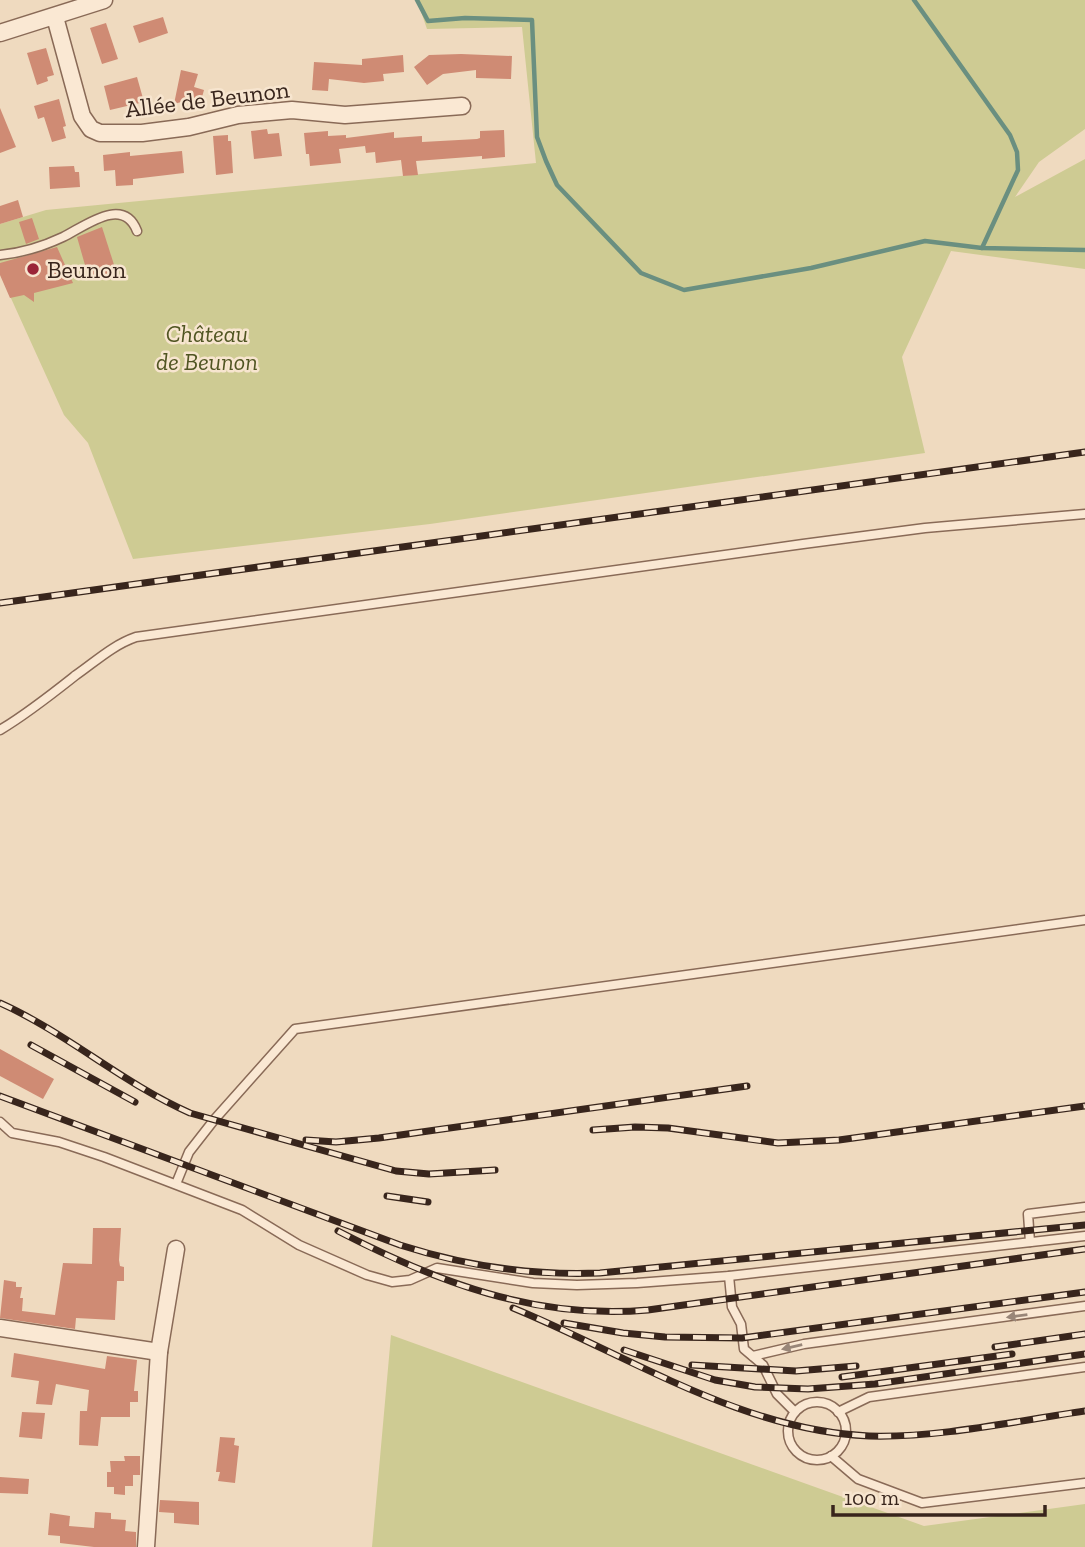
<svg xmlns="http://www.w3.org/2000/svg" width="1085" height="1547" font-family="'Zilla Slab',serif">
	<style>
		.green { fill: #cecb93 }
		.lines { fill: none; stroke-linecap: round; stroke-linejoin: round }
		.stream { stroke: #6a8f80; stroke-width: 4.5 }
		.building { fill: #cf8b74 }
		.service-casing { stroke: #896a57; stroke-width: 11 }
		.minor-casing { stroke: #896a57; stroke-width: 19 }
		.service { stroke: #fae8d3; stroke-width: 8 }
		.minor { stroke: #fae8d3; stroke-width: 16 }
		.rail-casing { stroke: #38251c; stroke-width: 7 }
		.rail { stroke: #f7e5cf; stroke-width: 4.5; stroke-dasharray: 13; stroke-linecap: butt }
		.oneway { fill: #998678 }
		.poi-dot { fill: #9a2538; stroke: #f7e5cf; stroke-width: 2.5 }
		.labels { text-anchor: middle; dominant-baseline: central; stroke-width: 5; stroke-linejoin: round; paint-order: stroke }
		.street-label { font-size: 24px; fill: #38251c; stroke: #f7e5cf }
		.poi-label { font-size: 24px; fill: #38251c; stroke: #f7e5cf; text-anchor: start }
		.park-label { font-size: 24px; font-style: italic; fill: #505522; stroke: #f7e5cf }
	</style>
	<rect width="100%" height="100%" fill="#efdabf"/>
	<g class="green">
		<polygon points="417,0 1085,0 1085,129 1039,162 1015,197 1085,159 1085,269 951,251 902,357 925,453 430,524 133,559 88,443 64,415 0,274 0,224 46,210 536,163 522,27 427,29"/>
		<polygon points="391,1335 924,1526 1085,1504 1085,1547 372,1547"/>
	</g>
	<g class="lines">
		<g class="stream">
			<polyline points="417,0 428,21 465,18 532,20 537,137 546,161 557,185 641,273 684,290 811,268 925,241 982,248"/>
			<polyline points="914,0 1010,135 1017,152 1018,170 982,248 1085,250"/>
		</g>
	</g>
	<g class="building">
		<polygon points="163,17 168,33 139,43 133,26"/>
		<polygon points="106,23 118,59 102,64 90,28"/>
		<polygon points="46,48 54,75 47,77 48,81 37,85 27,53"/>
		<polygon points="461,54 512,56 511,79 476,78 476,70 443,74 427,85 414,67 429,55"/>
		<polygon points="403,55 404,72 383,74 384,81 364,83 329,79 328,91 312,90 314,62 362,65 362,59"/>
		<polygon points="181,70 198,74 194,87 204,90 201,101 192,99 174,104"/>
		<polygon points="137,77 144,102 110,110 104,86"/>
		<polygon points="59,99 66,126 63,127 66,138 52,142 44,117 38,119 34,106"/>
		<polygon points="0,108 16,147 0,153"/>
		<polygon points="267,129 268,134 279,133 282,156 254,159 251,131"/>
		<polygon points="504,130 505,157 482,159 482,156 416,161 418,175 403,176 401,160 376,163 375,152 366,153 365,146 339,149 341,163 310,166 309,154 306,154 304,133 328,131 328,136 346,135 346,138 394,132 394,138 422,136 422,142 477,139 480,138 480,131"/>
		<polygon points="228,135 228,141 231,141 233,173 216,175 213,136"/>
		<polygon points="182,151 184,173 133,179 133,185 116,186 115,170 104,171 103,155 130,152 130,156"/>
		<polygon points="74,166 75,172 79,172 80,187 50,189 49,167"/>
		<polygon points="18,200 23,217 0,224 0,206"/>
		<polygon points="32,218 39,239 26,244 19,222"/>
		<polygon points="102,227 116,271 89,279 77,237"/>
		<polygon points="57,247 73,283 34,293 34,302 24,295 10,298 0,275 0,263"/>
		<polygon points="0,1049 54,1079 43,1099 0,1076"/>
		<polygon points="93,1228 121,1228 119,1260 120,1266 124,1267 124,1281 117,1281 115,1320 76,1318 75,1329 0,1318 4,1280 16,1282 16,1287 22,1287 20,1298 23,1298 22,1311 55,1315 63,1263 92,1264"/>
		<polygon points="14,1353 105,1369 107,1356 137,1360 134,1391 138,1391 138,1402 130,1402 130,1417 101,1417 98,1446 79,1445 80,1411 87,1411 89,1390 56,1384 52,1405 36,1404 39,1381 11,1377"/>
		<polygon points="22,1412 45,1413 42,1439 19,1437"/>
		<polygon points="220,1437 235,1438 234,1445 239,1446 235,1483 218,1481 220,1472 216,1472"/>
		<polygon points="124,1456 140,1456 140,1475 133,1475 133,1486 125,1486 125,1495 114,1494 114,1487 107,1487 107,1472 111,1472 110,1461 125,1461"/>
		<polygon points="0,1477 29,1479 28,1494 0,1493"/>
		<polygon points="160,1500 199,1502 199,1525 174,1523 174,1513 159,1512"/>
		<polygon points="95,1512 111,1513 111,1519 126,1520 125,1531 136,1532 136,1547 94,1547 60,1543 60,1536 48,1535 50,1513 70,1516 69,1526 94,1528"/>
	</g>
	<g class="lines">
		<g class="service-casing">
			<g id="service">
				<path d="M0 255C21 253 44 246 63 237 84 227 123 195 137 231"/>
				<path d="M0 730C27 714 52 694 76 675 96 661 113 645 136 637L803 544 925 528 1085 514"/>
				<polyline points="0,1122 12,1133 59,1142 104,1157 242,1210 299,1245 367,1275 392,1282 410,1280 437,1268 533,1283 577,1285 637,1283 729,1276 1085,1236"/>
				<polyline points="176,1184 189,1152 214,1120 295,1029 1085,920"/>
				<polyline points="1030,1242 1028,1214 1085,1207"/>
				<polyline points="729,1276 732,1307 741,1324 744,1349 763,1365 777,1394 795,1412"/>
				<polyline points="753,1356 804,1344 1085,1306"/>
				<circle cx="817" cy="1431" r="29"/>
				<polyline points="838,1412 869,1397 1085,1367"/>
				<polyline points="831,1456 858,1479 922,1503 1085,1483"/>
			</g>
		</g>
		<g class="minor-casing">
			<g id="minor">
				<polyline points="55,17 82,116 91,129 100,133 142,133 189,127 238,115 292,110 345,115 462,106"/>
				<polyline points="0,33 104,0"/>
				<polyline points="0,1328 159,1352"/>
				<polyline points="146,1547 159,1352 176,1249"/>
			</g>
		</g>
		<use href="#service" class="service"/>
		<use href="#minor" class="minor"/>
		<g class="rail-casing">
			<g id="rail">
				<polyline points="0,603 1085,452"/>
				<path d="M0 1003C67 1033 122 1083 190 1113L396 1171 429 1174 495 1170"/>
				<polyline points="31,1045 135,1102"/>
				<path d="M0 1096 400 1245C466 1266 530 1276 600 1273L1085 1225"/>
				<polyline points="593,1130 635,1127 668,1128 778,1143 839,1140 1085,1106"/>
				<polyline points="306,1140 336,1142 379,1138 747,1086"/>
				<polyline points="387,1196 428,1202"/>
				<path d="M338 1231C437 1282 535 1320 648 1310L1085 1249"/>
				<path d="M513 1308C630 1356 740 1430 869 1436 940 1438 1015 1421 1085 1411"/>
				<polyline points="564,1323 623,1333 665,1337 742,1338 1085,1292"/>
				<polyline points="995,1347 1085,1334"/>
				<polyline points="624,1350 715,1380 755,1387 808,1389 875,1384 1085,1354"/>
				<polyline points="692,1365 796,1371 856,1366"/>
				<polyline points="842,1377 1012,1354"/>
			</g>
		</g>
		<use href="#rail" class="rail"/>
	</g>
	<defs><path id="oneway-solid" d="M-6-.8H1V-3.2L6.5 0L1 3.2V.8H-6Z" transform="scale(1.75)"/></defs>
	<g class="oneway">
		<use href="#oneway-solid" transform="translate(1017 1316) rotate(172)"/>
		<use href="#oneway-solid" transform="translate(792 1347) rotate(167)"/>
	</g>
	<circle class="poi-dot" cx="33" cy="269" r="7"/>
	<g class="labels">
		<g class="street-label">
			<text transform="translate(207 99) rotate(-7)">Allée de Beunon</text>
		</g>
		<g class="poi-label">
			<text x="47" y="269">Beunon</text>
		</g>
		<g class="park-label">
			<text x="207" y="333">Château<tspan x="207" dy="28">de Beunon</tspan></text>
		</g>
	</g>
	<path d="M833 1505v10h212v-10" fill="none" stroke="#38251c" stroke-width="3.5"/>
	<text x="844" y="1505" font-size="21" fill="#38251c" stroke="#f7e5cf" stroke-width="5" paint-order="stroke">100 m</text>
</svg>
